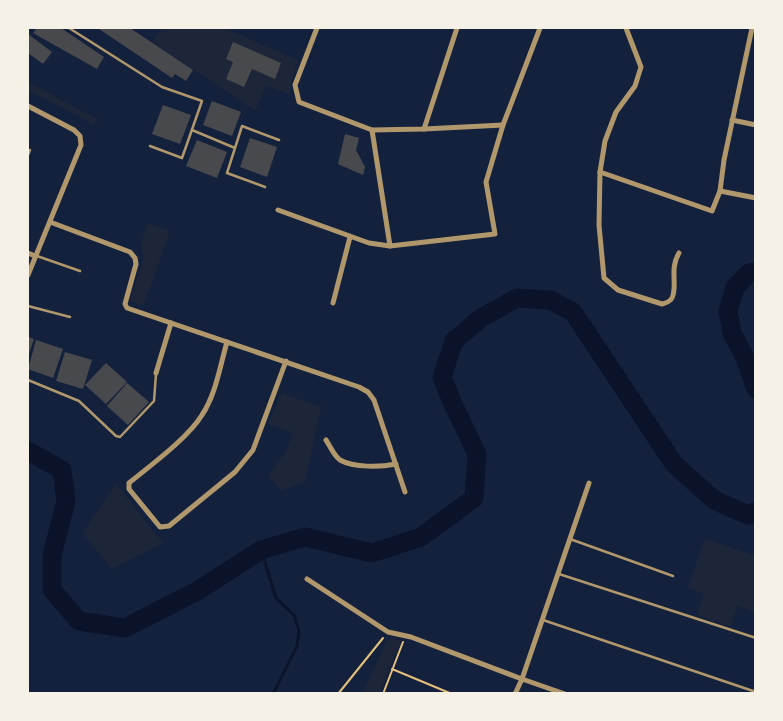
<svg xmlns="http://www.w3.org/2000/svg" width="783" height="721" font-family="Arial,sans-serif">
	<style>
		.green { fill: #1d2539 }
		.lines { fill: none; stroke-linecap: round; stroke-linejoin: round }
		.stream { stroke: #0b132b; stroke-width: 3 }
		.river { stroke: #0b132b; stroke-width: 19 }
		.building { fill: #48494c }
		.path { stroke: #e5c07b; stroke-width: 2 }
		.service { stroke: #b1986c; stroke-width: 2.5 }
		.minor { stroke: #b1986c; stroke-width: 5 }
	</style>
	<rect width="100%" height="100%" fill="#14213d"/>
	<g class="green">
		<polygon points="163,28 224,28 298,60 292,79 289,94 266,86 255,111 152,42"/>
		<polygon points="28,82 99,120 91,125 84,119 28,90"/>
		<polygon points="148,223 170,231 144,305 129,301 143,263 141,243"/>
		<polygon points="282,393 321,407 305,482 281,490 268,477 288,448 292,432 268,424"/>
		<polygon points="116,484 163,543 112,569 82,533"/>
		<polygon points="705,538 755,556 755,613 737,606 731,627 697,615 704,594 688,588"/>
		<polygon points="390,639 401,640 380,693 363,693 386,642"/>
	</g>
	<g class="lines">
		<polyline class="stream" points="261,550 276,598 294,615 299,631 297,646 273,694"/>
		<g class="river">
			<polyline points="756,272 749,273 735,287 728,311 732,333 745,358 756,389"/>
			<polyline points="28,451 62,470 66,501 52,555 52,590 79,621 125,628 199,590 261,550 305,537 372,553 421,537 474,498 477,454 453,404 442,377 454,341 481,318 517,298 550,300 573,312 674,464 714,500 748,515 756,511"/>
		</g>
	</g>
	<g class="building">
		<polygon points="37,28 61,28 104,57 97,69 33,33"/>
		<polygon points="100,28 130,28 193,70 186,81 175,74 172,78 99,29"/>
		<polygon points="28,34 52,52 43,64 28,53"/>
		<polygon points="233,42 281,63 275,79 252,69 244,87 226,79 233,62 226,59"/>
		<polygon points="212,101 241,112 232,136 203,125"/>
		<polygon points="163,105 191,115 180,144 152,134"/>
		<polygon points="345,134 359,138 356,150 365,167 363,175 338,164"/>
		<polygon points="250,138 277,147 267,177 240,167"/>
		<polygon points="197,140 227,152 217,178 186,166"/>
		<polygon points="28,337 34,339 28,356"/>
		<polygon points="36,340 63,349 53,378 28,369"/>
		<polygon points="65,352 92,360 83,389 56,381"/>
		<polygon points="106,363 127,382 106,404 85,385"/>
		<polygon points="127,383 149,402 128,425 107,406"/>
	</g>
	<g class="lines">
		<g class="path">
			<polyline points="392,669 452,694"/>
			<polyline points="338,694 383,638"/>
			<polyline points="383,694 403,642"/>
		</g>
		<g class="service">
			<polyline points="69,28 162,87 202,101 182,158 150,146"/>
			<polyline points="192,130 235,148 227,173 265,187"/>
			<polyline points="235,148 242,126 279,140"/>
			<polyline points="28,155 30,150"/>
			<polyline points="37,256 80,271"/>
			<polyline points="28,306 70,317"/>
			<polyline points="28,380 79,401 116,436 120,437 154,401 156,374"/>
			<polyline points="570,539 673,576"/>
			<polyline points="559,574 756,638"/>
			<polyline points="543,620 756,692"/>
		</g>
		<g class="minor">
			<polyline points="317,28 295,85 299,102 372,130 424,129 503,125"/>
			<path d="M626 28 641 67 635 86 616 112 605 141 600 172 599 225 604 278 618 290 662 304C666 303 670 302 672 298 678 286 669 269 679 253"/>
			<polyline points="28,106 74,130 80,136 81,145 28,275"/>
			<polyline points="732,120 756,125"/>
			<polyline points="424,129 457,28"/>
			<polyline points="372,130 390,246"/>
			<polyline points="600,172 712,211 720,191 724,160 752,28"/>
			<polyline points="720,191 756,198"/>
			<polyline points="278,210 369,243 390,246 495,234 486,182 503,125 540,28"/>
			<polyline points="50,222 130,252 135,258 136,264 125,304 127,308 359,387 368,392 374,400 405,492"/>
			<polyline points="28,253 35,256"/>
			<polyline points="333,303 350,237"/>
			<path d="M227 342C220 366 216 394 202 415 188 438 151 465 129 483V489L160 527 169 526 235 472 253 450 286 361"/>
			<polyline points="156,373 171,323"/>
			<path d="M326 440C330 446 334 456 340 460 354 468 381 467 396 464"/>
			<polyline points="307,579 388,632 411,637 522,679 589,483"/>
			<polyline points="515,694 522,679 565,694"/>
		</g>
	</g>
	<rect width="783" height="721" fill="none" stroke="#f6f1e7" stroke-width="58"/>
</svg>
